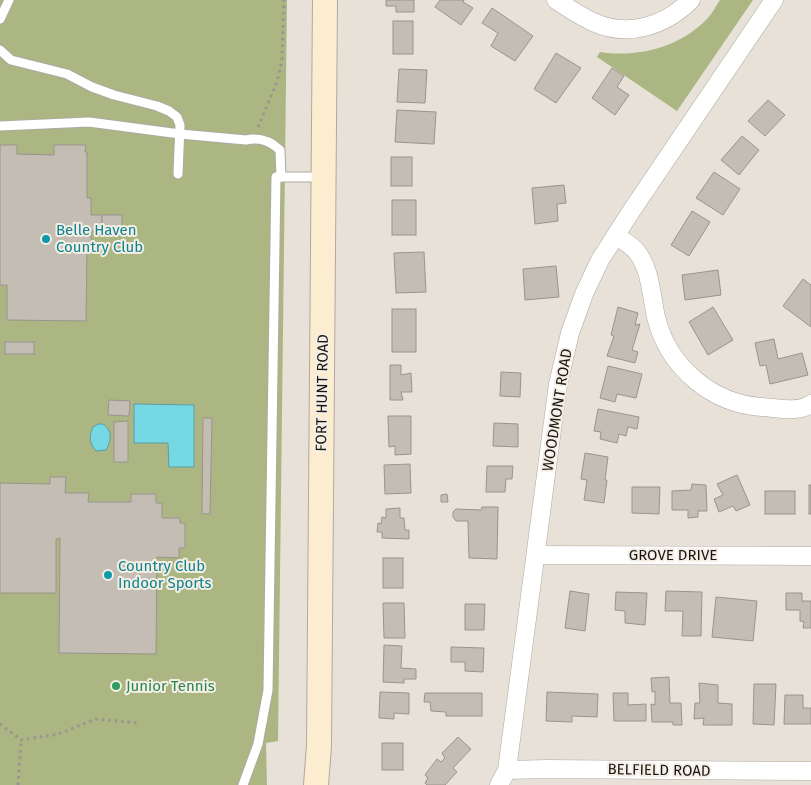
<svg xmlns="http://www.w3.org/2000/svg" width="811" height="785" font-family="'Fira Sans',sans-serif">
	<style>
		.green { fill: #abb683 }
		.water { fill: #76d8e3; stroke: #5a9ea5 }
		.building { fill: #c3bdb4; stroke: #9a948c }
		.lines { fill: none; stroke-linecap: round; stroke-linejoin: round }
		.service-casing { stroke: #afa9a1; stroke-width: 11 }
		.minor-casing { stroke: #afa9a1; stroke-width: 19 }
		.secondary-casing { stroke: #afa9a1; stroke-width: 26 }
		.path { stroke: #99958e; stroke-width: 3; stroke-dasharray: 2.5 4; stroke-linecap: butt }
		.service { stroke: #fff; stroke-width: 9 }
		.minor { stroke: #fff; stroke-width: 18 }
		.secondary { stroke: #fdedd0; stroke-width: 24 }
		.culture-dot { fill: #0f9aa8; stroke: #f5eee5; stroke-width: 2 }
		.leisure-dot { fill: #2e9e5b; stroke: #f5eee5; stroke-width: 2 }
		.labels { text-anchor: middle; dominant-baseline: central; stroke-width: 4; stroke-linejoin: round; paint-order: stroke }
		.culture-label { font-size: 15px; fill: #0d838f; stroke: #f5eee5; text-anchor: start }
		.street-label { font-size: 15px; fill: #181613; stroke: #f5eee5 }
		.leisure-label { font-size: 15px; fill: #27864d; stroke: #f5eee5; text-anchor: start }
	</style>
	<rect width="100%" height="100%" fill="#e7e1d8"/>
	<g class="green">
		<polygon points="0,0 287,0 278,741 266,743 267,785 0,785"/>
		<path d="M720 0H753L677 111 597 57 600 52C638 58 680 47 707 19 712 14 716 6 720 0Z"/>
	</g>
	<g class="water">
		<polygon points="134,404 194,405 194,467 169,467 168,443 134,443"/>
		<path d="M98 424H103C113 431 111 441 106 450L96 451C89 443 89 436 93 427Z"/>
	</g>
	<g class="building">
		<polygon points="386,0 414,0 414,12 396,12 396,6 386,6"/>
		<polygon points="440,0 464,0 463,2 473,8 461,25 435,7"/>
		<polygon points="492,8 533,36 515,61 491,46 498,33 482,23"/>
		<rect x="393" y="21" width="20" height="33"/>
		<polygon points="556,53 581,68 556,103 534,89"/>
		<polygon points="612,68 624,76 617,87 629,95 615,115 592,98"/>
		<polygon points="399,69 427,70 425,103 397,102"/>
		<polygon points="768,100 785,115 765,136 748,121"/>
		<polygon points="397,110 436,112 434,144 395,142"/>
		<polygon points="742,136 759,150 739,175 721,160"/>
		<polygon points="0,145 17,145 17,154 54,155 54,145 86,145 85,152 87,152 87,198 91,198 91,215 102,215 102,231 91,231 91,247 87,247 86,321 7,320 7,285 0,285"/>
		<rect x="391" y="157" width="21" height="29"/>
		<polygon points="714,172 740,189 723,215 696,198"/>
		<polygon points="564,185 566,203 557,204 558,221 535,224 532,188"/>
		<rect x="392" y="200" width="24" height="35"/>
		<polygon points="692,211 710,222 689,256 671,245"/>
		<rect x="102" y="215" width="20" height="16"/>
		<polygon points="424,252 426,292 396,293 394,253"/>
		<polygon points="556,266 559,297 525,300 523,269"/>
		<polygon points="718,270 721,295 685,300 682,275"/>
		<polygon points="803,279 811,285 811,327 783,306"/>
		<polygon points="618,307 638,313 635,325 640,324 632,350 638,352 635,363 607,356 614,336 611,335"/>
		<polygon points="713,307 733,340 708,355 689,322"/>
		<rect x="392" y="309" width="24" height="43"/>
		<polygon points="774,339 778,359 802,353 808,375 770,384 766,365 760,366 755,343"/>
		<rect x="5" y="342" width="29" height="12"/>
		<polygon points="390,365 401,365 401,375 411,373 412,392 401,392 403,400 390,400"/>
		<polygon points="608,366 642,374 636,398 617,394 615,402 600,398"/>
		<polygon points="501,372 521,373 520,397 500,396"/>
		<polygon points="109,400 130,401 129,416 108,415"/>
		<polygon points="598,409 639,417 637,429 628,427 626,436 619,434 617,443 600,439 601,432 594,431"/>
		<polygon points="388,416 411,416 411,454 395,455 395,446 389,447"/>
		<polygon points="203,418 212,418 210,514 202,514"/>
		<polygon points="128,421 128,462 114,462 114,422"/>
		<polygon points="494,423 518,424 518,447 493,446"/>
		<polygon points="585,453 608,457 605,480 607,480 604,503 584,500 587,480 581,479"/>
		<polygon points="410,464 411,493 385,494 384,465"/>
		<polygon points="487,466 513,466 512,479 506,479 505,492 486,492"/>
		<polygon points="737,475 750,505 736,511 733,506 719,512 714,499 723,495 717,484"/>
		<polygon points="50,477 66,477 65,493 89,493 88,502 131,502 131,494 156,494 156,503 162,503 162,518 180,518 180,523 185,523 185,548 179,548 179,558 157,557 156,654 59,653 60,538 56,539 56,593 0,593 0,483 50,484"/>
		<polygon points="692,484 706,485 707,511 698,511 698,517 688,518 688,510 672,510 672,491 691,490"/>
		<rect x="809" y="485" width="2" height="29"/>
		<polygon points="632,487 660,487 659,514 632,513"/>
		<rect x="765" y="491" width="30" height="23"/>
		<polygon points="447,494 448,502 441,502 441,495"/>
		<polygon points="482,507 498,507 497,559 469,558 468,521 456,521 453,517 453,512 456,509 481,510"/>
		<polygon points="400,508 400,518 404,518 405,530 409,530 409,539 382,538 382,532 377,532 378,523 381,524 382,517 386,518 386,509"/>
		<rect x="383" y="558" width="20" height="30"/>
		<polygon points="570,591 589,594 585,631 565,628"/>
		<polygon points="666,591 702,592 701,636 682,636 683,611 665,611"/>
		<polygon points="616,592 647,593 645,625 625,623 625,611 615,610"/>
		<polygon points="786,593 802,593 802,601 811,601 811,628 803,628 804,622 800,621 800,610 786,610"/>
		<polygon points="716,597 757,601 753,641 712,637"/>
		<polygon points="383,603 404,603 405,638 384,638"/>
		<polygon points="465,604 485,604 484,630 465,630"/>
		<polygon points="384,645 402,646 401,668 416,669 416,679 404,679 404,683 383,682"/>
		<polygon points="451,647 484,648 483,672 465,671 465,662 451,662"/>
		<polygon points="669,677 670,703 681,703 682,725 673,725 673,722 652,722 651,704 655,705 655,691 652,692 651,678"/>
		<polygon points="699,683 718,685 718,703 732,704 732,725 703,725 704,718 694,719 695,703 700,703"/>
		<polygon points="754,684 776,684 774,725 753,724"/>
		<polygon points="380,692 409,693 409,714 394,713 394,719 379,718"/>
		<polygon points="547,692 598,694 597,717 572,716 572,722 546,721"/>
		<polygon points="425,693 482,693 482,716 446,716 446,712 431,711 430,702 424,702"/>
		<polygon points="613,693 628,693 628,705 646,704 646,721 614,721"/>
		<polygon points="785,695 803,695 803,708 811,708 811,724 784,724"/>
		<polygon points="458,737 471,749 453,768 457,772 445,785 427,785 425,783 428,778 425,775 437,759 441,762 445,758 442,753"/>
		<rect x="382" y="743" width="21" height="27"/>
	</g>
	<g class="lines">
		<g class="service-casing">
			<g id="service">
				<polyline points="0,19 9,0"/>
				<polyline points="0,50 11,60 67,74 92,87 114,95 157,106 169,111 177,117 180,125 178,174"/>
				<path d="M0 126 89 122 180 134 246 140C260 137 270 141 280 150L281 177"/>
				<polyline points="243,785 258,744 268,690 276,177 324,177"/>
			</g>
		</g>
		<g class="minor-casing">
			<g id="minor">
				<path d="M556 0C568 8 580 16 593 22 628 38 665 26 691 0"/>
				<path d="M616 236C623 241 632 245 637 252 651 270 651 295 656 317 668 367 712 404 762 407 778 408 797 413 811 404"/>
				<polyline points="536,555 811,556"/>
				<polyline points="507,770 546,769 811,771"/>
				<polyline points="499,785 507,770 558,384 570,333 584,294 600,260 630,213 774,0"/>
			</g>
		</g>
		<g class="secondary-casing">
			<polyline id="secondary" points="316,785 319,746 325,0"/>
		</g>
		<g class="path">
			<polyline points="258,127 277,82 282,60 284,0"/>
			<polyline points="0,724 21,740 58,734 96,719 138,723"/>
			<polyline points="18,785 21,741"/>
		</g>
		<use href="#service" class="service"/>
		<use href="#minor" class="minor"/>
		<use href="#secondary" class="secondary"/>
	</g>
	<g class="culture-dot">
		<circle cx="46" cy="239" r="5"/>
		<circle cx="108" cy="575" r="5"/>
	</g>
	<circle class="leisure-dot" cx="116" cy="686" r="5"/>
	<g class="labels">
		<g class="culture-label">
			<text x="56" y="230">Belle Haven<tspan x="56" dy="17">Country Club</tspan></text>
			<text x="118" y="566">Country Club<tspan x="118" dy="17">Indoor Sports</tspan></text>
		</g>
		<g class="street-label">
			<text transform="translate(322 393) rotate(-89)">FORT HUNT ROAD</text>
			<text transform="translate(557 410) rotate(-81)">WOODMONT ROAD</text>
			<text x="673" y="555">GROVE DRIVE</text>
			<text transform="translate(659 770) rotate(1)">BELFIELD ROAD</text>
		</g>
		<g class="leisure-label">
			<text x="126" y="686">Junior Tennis</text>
		</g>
	</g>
</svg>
